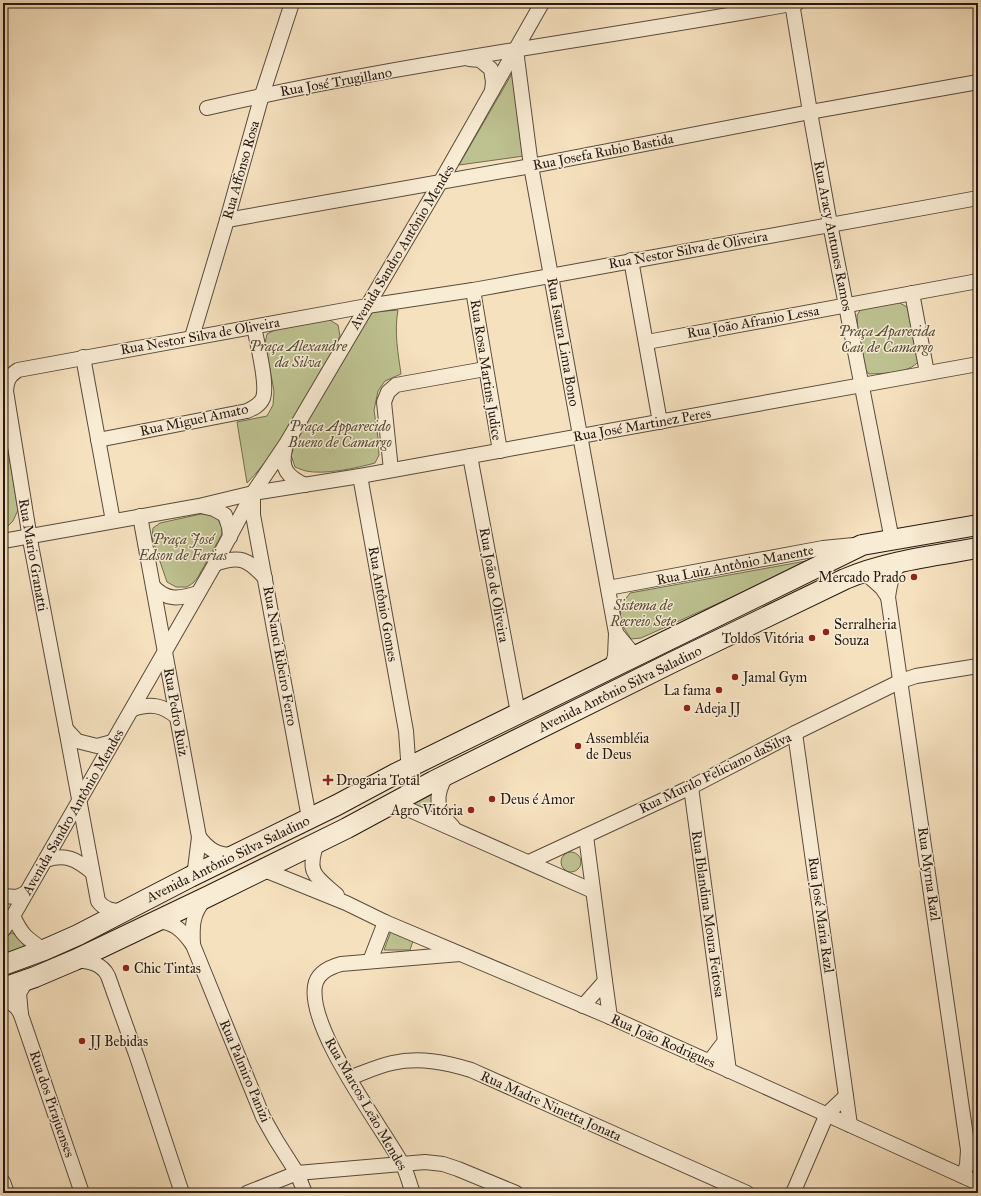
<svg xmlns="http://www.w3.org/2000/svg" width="981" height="1196" font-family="'IM FELL Great Primer',serif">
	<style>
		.green { fill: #bec291; stroke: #726d52 }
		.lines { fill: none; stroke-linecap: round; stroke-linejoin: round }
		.minor-casing { stroke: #594a3d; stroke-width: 16 }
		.secondary-casing { stroke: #251812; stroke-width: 22 }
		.minor { stroke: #f9ecd5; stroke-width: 14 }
		.secondary { stroke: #f9ecd5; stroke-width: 20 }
		.poi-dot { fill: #8f2418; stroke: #f9ecd5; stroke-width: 1.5 }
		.labels { text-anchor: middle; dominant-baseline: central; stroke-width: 3; stroke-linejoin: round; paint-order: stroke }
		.street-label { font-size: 14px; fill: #251812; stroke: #f9ecd5 }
		.park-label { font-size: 14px; font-style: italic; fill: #534b38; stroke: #f9ecd5 }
		.poi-label { font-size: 14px; fill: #251812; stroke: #f9ecd5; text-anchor: start }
	</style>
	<rect width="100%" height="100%" fill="#f6e1bf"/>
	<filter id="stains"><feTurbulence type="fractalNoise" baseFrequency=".005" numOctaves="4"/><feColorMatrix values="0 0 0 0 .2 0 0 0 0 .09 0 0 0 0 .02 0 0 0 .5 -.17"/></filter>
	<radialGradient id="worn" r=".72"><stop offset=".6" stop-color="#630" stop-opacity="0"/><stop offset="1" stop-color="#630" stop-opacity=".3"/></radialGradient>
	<g class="green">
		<polygon points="514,70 524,156 459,165"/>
		<path d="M898 302 907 307 911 318 919 361C908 374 885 373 869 374L863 367 858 337 857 315 862 308Z"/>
		<path d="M398 310C394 332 398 353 401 374L385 381 378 391 374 410 378 438 379 455 375 463C357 468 325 475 306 471 302 470 298 468 295 467L291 455 296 442 326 387 366 321 373 312Z"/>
		<polygon points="328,319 338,325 340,336 331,356 275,450 257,472 247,483 237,422 267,416 273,405 274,391 265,343 267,334 279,328"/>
		<polygon points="3,418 18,510 13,521 3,531"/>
		<polygon points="201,514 208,514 217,518 222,527 222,534 198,577 193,583 187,587 176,587 167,582 152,538 153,528 160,523"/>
		<polygon points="817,559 641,638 631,639 620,622 621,605 630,593"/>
		<polygon points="433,794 436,809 430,816 411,805"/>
		<circle cx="571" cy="862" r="10"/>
		<polygon points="391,931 413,941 410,950 384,950"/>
		<path d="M12 933C19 936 22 940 24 946L19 952 3 958C3 947 0 937 12 933Z"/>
	</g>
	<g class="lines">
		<g class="minor-casing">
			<g id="minor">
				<polyline points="792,3 810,112 830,224 892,540"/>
				<polyline points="516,50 531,166 616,633 615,656 612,666"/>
				<polyline points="469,59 480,60 491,69 493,82 492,91"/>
				<path d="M207 108C401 63 600 39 797 3"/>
				<polyline points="227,220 531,166 810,112 978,82"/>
				<polyline points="631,260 660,422"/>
				<polyline points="473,290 500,451"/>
				<polyline points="912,293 927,373"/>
				<polyline points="192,337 227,220 262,95 292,3"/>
				<polyline points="647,342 978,281"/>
				<polyline points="83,357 113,521"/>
				<path d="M98 440 247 411C254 408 260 405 263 398 268 384 257 342 254 327"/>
				<path d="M285 449C280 469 288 477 305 485"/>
				<polyline points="470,456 518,713"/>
				<polyline points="391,470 384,402 388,392 396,385 485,369"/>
				<polyline points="360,476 406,731 408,759 412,766"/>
				<polyline points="253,495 253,515 309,818"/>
				<polyline points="201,506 214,509 225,515 229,527 230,537"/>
				<polyline points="140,516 199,837 195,869 190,877"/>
				<polyline points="3,541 199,506 253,493 360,476 978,364"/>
				<path d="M902 561C892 572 890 583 888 597L968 1150 967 1165 963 1176"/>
				<path d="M215 564C240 555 248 559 265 578"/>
				<polyline points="863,571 882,588 888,597"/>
				<path d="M153 586C166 601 180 599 198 593"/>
				<polyline points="608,588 823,548 854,545"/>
				<polyline points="616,633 635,656"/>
				<path d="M133 709C151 703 162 705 177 717"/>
				<polyline points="66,729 77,741 97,746 112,742"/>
				<polyline points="795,733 846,1096"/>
				<path d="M446 776C434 797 436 810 453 827"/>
				<polyline points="691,787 725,1041"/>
				<polyline points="394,803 593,891"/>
				<polyline points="586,836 605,981"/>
				<path d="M199 837C209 850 217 855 234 855"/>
				<path d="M317 843C306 873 315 876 337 895"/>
				<path d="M46 860C66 853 77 860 92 872"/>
				<polyline points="529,862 691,787 795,733 901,681 916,676 978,666"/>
				<polyline points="262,869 346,903 385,922 610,1017 850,1125 978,1183"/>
				<polyline points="3,896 17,897 26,893"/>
				<path d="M124 911C114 911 104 910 98 901L66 729 31 545 6 391C7 380 9 376 18 370L367 306 473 290 978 198"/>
				<path d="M13 916C22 935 26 938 44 950"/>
				<path d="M154 922C173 920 183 931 193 945L263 1117 276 1140 297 1173 305 1193"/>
				<polyline points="3,930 13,916 215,564 253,493 286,444 441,181 542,3"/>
				<path d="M193 945C192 926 192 914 205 899"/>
				<path d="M75 960C88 961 102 963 108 976L137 1057 182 1193"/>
				<polyline points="370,961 385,922"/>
				<polyline points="27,980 19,993 21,1015 82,1193"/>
				<polyline points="3,996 17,1008 21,1014"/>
				<polyline points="583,1006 605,981 610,1017"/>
				<polyline points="709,1062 725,1041 729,1071"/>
				<path d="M349 1078C363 1073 378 1066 392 1063 419 1057 445 1062 471 1070L747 1193"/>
				<polyline points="3,1182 7,1193"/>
				<polyline points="247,1193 297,1173 425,1162 443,1164 458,1169 516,1193"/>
				<path d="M413 1193C409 1183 407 1171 401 1162 379 1123 308 1029 315 986 317 973 330 967 341 964L460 954"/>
				<polyline points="793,1193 827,1114 846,1096 850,1125"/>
			</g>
		</g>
		<g class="secondary-casing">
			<g id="secondary">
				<polyline points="3,965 44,950 78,935 190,877 337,805 395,774 862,545 978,525"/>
				<path d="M3 988 35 977 75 960 209 896 347 828 434 781 671 663 845 579C887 561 933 556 978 548"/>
			</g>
		</g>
		<use href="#minor" class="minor"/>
		<use href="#secondary" class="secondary"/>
	</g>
	<g class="poi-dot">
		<circle cx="914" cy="577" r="4"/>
		<circle cx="826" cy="632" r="4"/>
		<circle cx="812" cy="638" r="4"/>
		<circle cx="735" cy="677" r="4"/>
		<circle cx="719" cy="690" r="4"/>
		<circle cx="687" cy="708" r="4"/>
		<circle cx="578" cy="746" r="4"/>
		<path d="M326 774h4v4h4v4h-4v4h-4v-4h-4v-4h4z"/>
		<circle cx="492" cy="799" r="4"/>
		<circle cx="471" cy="810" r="4"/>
		<circle cx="126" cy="968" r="4"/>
		<circle cx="82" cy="1041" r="4"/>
	</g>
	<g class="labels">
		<g class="street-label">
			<text transform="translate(336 82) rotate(-10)">Rua José Trugillano</text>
			<text transform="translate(603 152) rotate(-11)">Rua Josefa Rubio Bastida</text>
			<text transform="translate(241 170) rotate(-74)">Rua Affonso Rosa</text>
			<text transform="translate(833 236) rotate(79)">Rua Aracy Antunes Ramos</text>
			<text transform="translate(402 247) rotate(-59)">Avenida Sandro Antônio Mendes</text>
			<text transform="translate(688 250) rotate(-10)">Rua Nestor Silva de Oliveira</text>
			<text transform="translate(753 322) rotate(-10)">Rua João Afranio Lessa</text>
			<text transform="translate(200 336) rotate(-10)">Rua Nestor Silva de Oliveira</text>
			<text transform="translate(563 342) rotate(80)">Rua Isaura Lima Bono</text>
			<text transform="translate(486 370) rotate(81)">Rua Rosa Martins Judice</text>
			<text transform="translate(194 420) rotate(-12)">Rua Miguel Amato</text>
			<text transform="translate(642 425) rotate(-10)">Rua José Martinez Peres</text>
			<text transform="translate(33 555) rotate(80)">Rua Mario Granatti</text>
			<text transform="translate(735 565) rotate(-11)">Rua Luiz Antônio Manente</text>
			<text transform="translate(494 585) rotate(80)">Rua João de Oliveira</text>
			<text transform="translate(383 604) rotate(80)">Rua Antônio Gomes</text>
			<text transform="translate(280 656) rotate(80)">Rua Nanci Ribeiro Ferro</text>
			<text transform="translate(620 689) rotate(-26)">Avenida Antônio Silva Saladino</text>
			<text transform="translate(176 712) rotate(80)">Rua Pedro Ruiz</text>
			<text transform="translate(715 773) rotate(-26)">Rua Murilo Feliciano daSilva</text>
			<text transform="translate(73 812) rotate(-60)">Avenida Sandro Antônio Mendes</text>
			<text transform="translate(228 859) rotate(-26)">Avenida Antônio Silva Saladino</text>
			<text transform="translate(929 874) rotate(82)">Rua Myrna Razl</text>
			<text transform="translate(708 914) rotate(82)">Rua Iblandina Moura Feitosa</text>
			<text transform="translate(821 915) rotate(82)">Rua José Maria Razl</text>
			<text transform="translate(663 1041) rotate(24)">Rua João Rodrigues</text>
			<text transform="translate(245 1071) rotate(67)">Rua Palmiro Panizi</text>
			<text transform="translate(52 1104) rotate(71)">Rua dos Pirajuenses</text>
			<text transform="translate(366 1104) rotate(60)">Rua Marcos Leão Mendes</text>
			<text transform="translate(551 1106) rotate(24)">Rua Madre Ninetta Jonata</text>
		</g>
		<g class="park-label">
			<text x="887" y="331">Praça Aparecida<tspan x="887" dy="16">Cau de Camargo</tspan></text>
			<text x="298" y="346">Praça Alexandre<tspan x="298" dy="16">da Silva</tspan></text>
			<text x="340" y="426">Praça Apparecido<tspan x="340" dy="16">Bueno de Camargo</tspan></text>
			<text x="183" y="539">Praça José<tspan x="183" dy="16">Edson de Farias</tspan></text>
			<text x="643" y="605">Sistema de<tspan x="643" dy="16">Recreio Sete</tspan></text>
		</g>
		<g class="poi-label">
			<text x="906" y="577" text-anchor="end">Mercado Prado</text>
			<text x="834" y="624">Serralheria<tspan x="834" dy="16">Souza</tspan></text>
			<text x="804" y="638" text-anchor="end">Toldos Vitória</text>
			<text x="743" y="677">Jamal Gym</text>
			<text x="711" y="690" text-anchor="end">La fama</text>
			<text x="695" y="708">Adeja JJ</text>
			<text x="586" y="738">Assembléia<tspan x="586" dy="16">de Deus</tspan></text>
			<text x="336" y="780">Drogaria Total</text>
			<text x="500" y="799">Deus é Amor</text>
			<text x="463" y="810" text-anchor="end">Agro Vitória</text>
			<text x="134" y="968">Chic Tintas</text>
			<text x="90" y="1041">JJ Bebidas</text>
		</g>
	</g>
	<rect width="981" height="1196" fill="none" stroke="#f6e1bf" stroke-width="16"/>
	<rect x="4" y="4" width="973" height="1188" fill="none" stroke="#251812" stroke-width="2"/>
	<rect x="8" y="8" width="965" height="1180" fill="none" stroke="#251812"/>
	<rect width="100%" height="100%" filter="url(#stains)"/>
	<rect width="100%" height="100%" fill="url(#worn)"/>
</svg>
